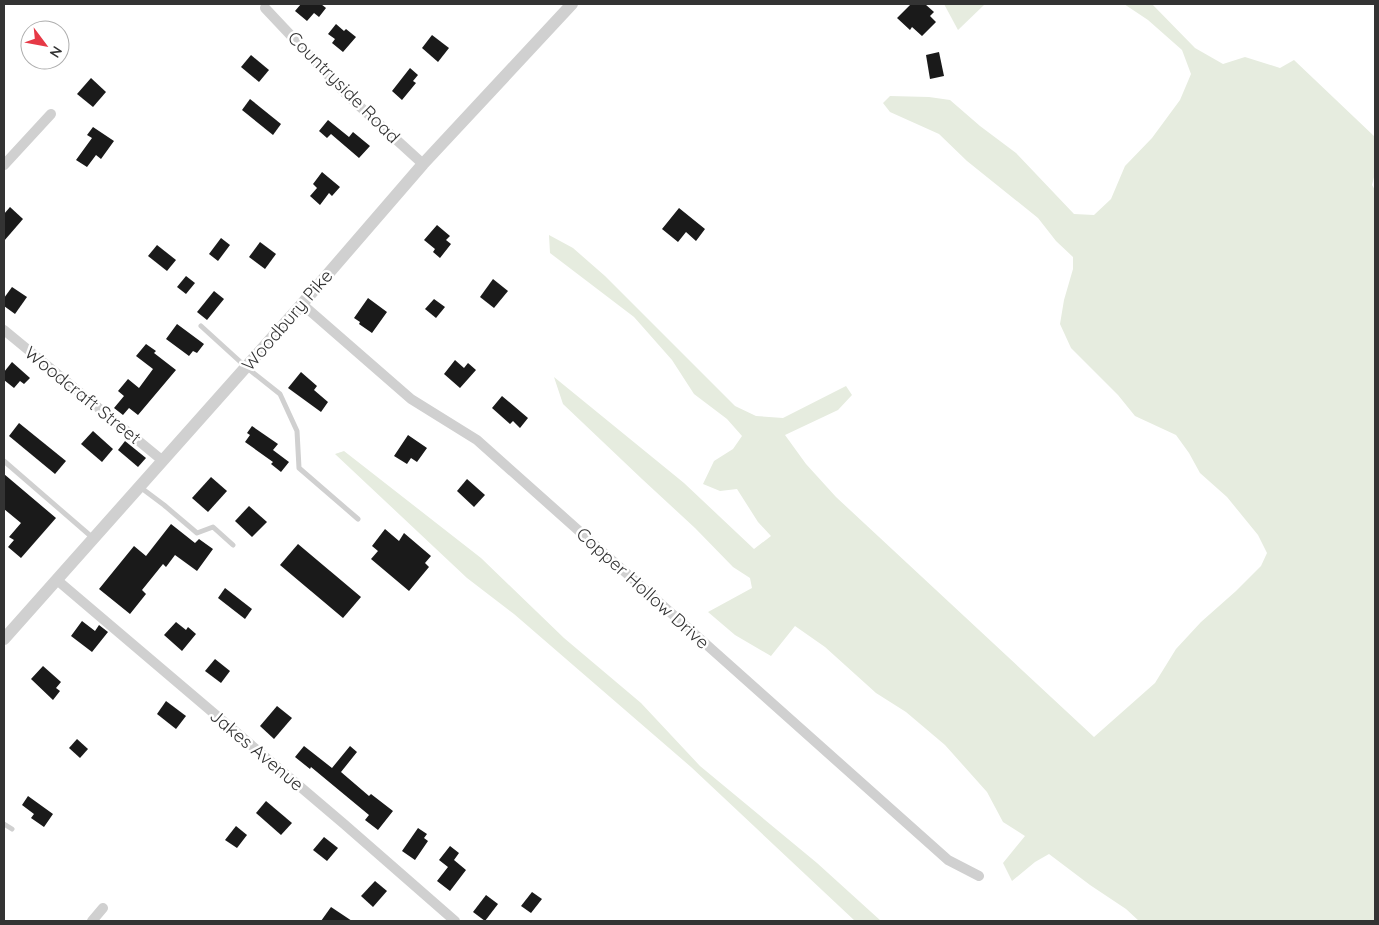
<svg xmlns="http://www.w3.org/2000/svg" width="1379" height="925" font-family="Quicksand,sans-serif">
	<style>
		.green { fill: #e6ecdf }
		.building { fill: #1a1a1a }
		.lines { fill: none; stroke-linecap: round; stroke-linejoin: round }
		.service { stroke: #d0d0d0; stroke-width: 5 }
		.minor { stroke: #d0d0d0; stroke-width: 10 }
		.tertiary { stroke: #d0d0d0; stroke-width: 12 }
		.labels { text-anchor: middle; dominant-baseline: central; stroke-width: 5; stroke-linejoin: round; paint-order: stroke }
		.street-label { font-size: 18px; fill: #333; stroke: #fff }
	</style>
	<rect width="100%" height="100%" fill="#fff"/>
	<g class="green">
		<polygon points="944,4 985,4 958,30"/>
		<polygon points="1124,4 1152,4 1195,48 1223,64 1245,57 1280,68 1294,60 1375,137 1375,173 1372,185 1375,190 1375,921 1139,921 1126,909 1090,885 1049,854 1035,862 1012,881 1003,863 1025,836 1003,822 987,792 945,745 906,712 876,693 825,647 795,626 771,656 735,635 708,612 752,588 750,578 733,567 695,528 642,479 563,404 554,377 684,483 754,549 771,536 758,522 737,489 720,491 703,484 714,461 733,449 742,436 727,419 694,394 672,360 634,317 550,253 549,235 573,248 605,276 735,406 756,416 783,418 846,386 852,395 838,410 785,435 806,464 836,497 1094,737 1155,683 1176,649 1201,622 1236,591 1261,566 1267,553 1258,535 1227,497 1200,473 1189,453 1176,435 1135,416 1118,395 1071,348 1060,324 1064,300 1073,269 1073,257 1056,241 1038,218 967,161 939,134 890,112 883,103 890,96 929,97 950,100 980,126 1016,153 1074,214 1094,215 1111,199 1125,166 1152,138 1180,100 1191,74 1182,50 1148,20"/>
		<polygon points="344,451 481,558 564,638 641,703 700,766 817,863 881,921 855,921 691,767 514,614 467,578 335,454"/>
	</g>
	<g class="building">
		<polygon points="301,4 321,4 326,8 319,17 314,13 307,21 295,11"/>
		<polygon points="911,4 925,4 934,12 930,16 936,22 922,36 912,27 910,30 897,18"/>
		<polygon points="336,24 344,31 346,29 356,37 343,52 332,43 335,39 328,34"/>
		<polygon points="432,35 449,48 438,62 422,48"/>
		<polygon points="939,52 944,76 930,79 926,55"/>
		<polygon points="251,55 269,70 259,82 241,67"/>
		<polygon points="410,68 418,75 413,81 416,83 402,100 392,91"/>
		<polygon points="91,78 106,92 93,107 77,94"/>
		<polygon points="250,99 281,124 273,135 242,110"/>
		<polygon points="328,120 349,137 353,132 370,146 359,158 331,134 327,138 319,131"/>
		<polygon points="93,127 114,141 101,159 96,155 87,167 76,160 92,138 87,135"/>
		<polygon points="322,172 340,187 332,196 329,193 320,205 310,196 317,188 313,184"/>
		<polygon points="10,207 23,219 4,241 4,214"/>
		<polygon points="679,208 705,229 696,241 686,232 678,242 662,229"/>
		<polygon points="437,225 450,236 446,240 451,244 440,258 433,252 435,249 424,240"/>
		<polygon points="221,238 230,245 218,261 209,254"/>
		<polygon points="260,242 276,254 265,269 249,257"/>
		<polygon points="157,245 176,260 167,271 148,256"/>
		<polygon points="186,276 195,283 186,294 177,287"/>
		<polygon points="493,279 508,291 494,308 480,297"/>
		<polygon points="12,287 27,297 15,314 4,306 4,298"/>
		<polygon points="214,291 224,299 207,320 197,312"/>
		<polygon points="368,298 387,312 372,333 359,324 360,322 354,318"/>
		<polygon points="434,299 445,307 436,318 425,309"/>
		<polygon points="177,324 204,344 197,353 193,351 189,356 166,339"/>
		<polygon points="146,344 156,351 154,353 176,370 138,415 129,408 123,415 114,408 124,396 118,391 128,379 139,388 153,369 136,356"/>
		<polygon points="455,360 464,368 468,363 476,370 460,388 444,374"/>
		<polygon points="12,362 30,378 24,384 20,381 14,388 4,380 4,372"/>
		<polygon points="301,372 317,386 314,390 328,402 321,412 288,388"/>
		<polygon points="502,396 528,418 520,428 513,421 510,424 492,408"/>
		<polygon points="19,423 66,461 55,474 9,436"/>
		<polygon points="252,426 278,444 273,450 289,462 281,472 271,464 273,462 245,442 250,435 247,433"/>
		<polygon points="93,431 113,449 102,462 81,444"/>
		<polygon points="408,435 427,448 417,462 411,458 407,464 394,456"/>
		<polygon points="125,441 146,458 138,467 118,450"/>
		<polygon points="4,474 56,518 21,558 8,547 14,540 9,537 21,523 4,509"/>
		<polygon points="211,477 227,491 208,512 192,498"/>
		<polygon points="467,479 485,495 474,507 457,491"/>
		<polygon points="249,506 267,522 252,537 235,521"/>
		<polygon points="171,524 195,543 199,539 213,549 197,571 175,555 166,567 163,564 142,590 146,594 130,614 99,589 134,546 146,556"/>
		<polygon points="385,529 399,541 404,533 431,556 425,563 429,567 409,591 371,559 378,551 372,546"/>
		<polygon points="298,544 361,597 343,618 280,565"/>
		<polygon points="225,588 252,609 245,619 218,598"/>
		<polygon points="82,621 95,631 99,625 108,632 92,652 71,636"/>
		<polygon points="176,622 186,630 188,627 196,634 182,651 164,635"/>
		<polygon points="215,659 230,671 221,683 205,671"/>
		<polygon points="43,666 61,682 56,688 60,691 53,700 31,679"/>
		<polygon points="166,701 186,716 176,729 157,714"/>
		<polygon points="277,706 292,718 274,739 260,726"/>
		<polygon points="77,739 88,749 80,758 69,748"/>
		<polygon points="304,746 332,768 350,746 357,752 341,772 369,796 371,794 393,811 378,830 365,820 369,815 311,767 310,769 295,757"/>
		<polygon points="28,796 53,814 44,827 31,818 34,814 22,805"/>
		<polygon points="266,801 292,823 281,835 256,813"/>
		<polygon points="236,826 247,835 237,848 225,840"/>
		<polygon points="418,828 427,834 424,838 428,841 415,860 402,851"/>
		<polygon points="324,837 338,848 327,861 313,850"/>
		<polygon points="450,846 459,853 454,860 466,870 450,891 437,881 448,867 439,860"/>
		<polygon points="375,881 387,891 373,907 361,896"/>
		<polygon points="532,892 542,899 531,913 521,906"/>
		<polygon points="486,895 498,904 485,921 473,912"/>
		<polygon points="331,907 352,921 321,921"/>
	</g>
	<g class="lines">
		<g class="service">
			<polyline points="201,326 246,367 280,394 297,431 299,468 358,519"/>
			<polyline points="4,461 93,538"/>
			<polyline points="140,487 164,505 197,533 213,527 233,545"/>
			<polyline points="4,824 12,829"/>
		</g>
		<g class="minor">
			<polyline points="265,8 345,93 423,164"/>
			<polyline points="4,165 51,114"/>
			<polyline points="302,304 411,399 477,440 948,860 979,876"/>
			<polyline points="4,330 163,461"/>
			<polyline points="57,580 344,824 455,921"/>
			<polyline points="92,921 103,908"/>
		</g>
		<polyline class="tertiary" points="4,639 302,304 423,164 572,4"/>
	</g>
	<g class="labels">
		<g class="street-label">
			<text transform="translate(344 87) rotate(45)">Countryside Road</text>
			<text transform="translate(287 320) rotate(-49)">Woodbury Pike</text>
			<text transform="translate(83 395) rotate(39)">Woodcraft Street</text>
			<text transform="translate(643 588) rotate(42)">Copper Hollow Drive</text>
			<text transform="translate(257 750) rotate(40)">Jakes Avenue</text>
		</g>
	</g>
	<rect width="1379" height="925" fill="none" stroke="#333333" stroke-width="10"/>
	<g transform="translate(45 45) rotate(122)"><circle r="24" fill="#ffffff" stroke="#adadad"/>
	<path d="M0-4L9 19L0 12L-9 19Z" fill="#e63946"/>
	<text y="-8" font-size="14" font-weight="bold" text-anchor="middle" fill="#333333">N</text>
	</g>
</svg>
